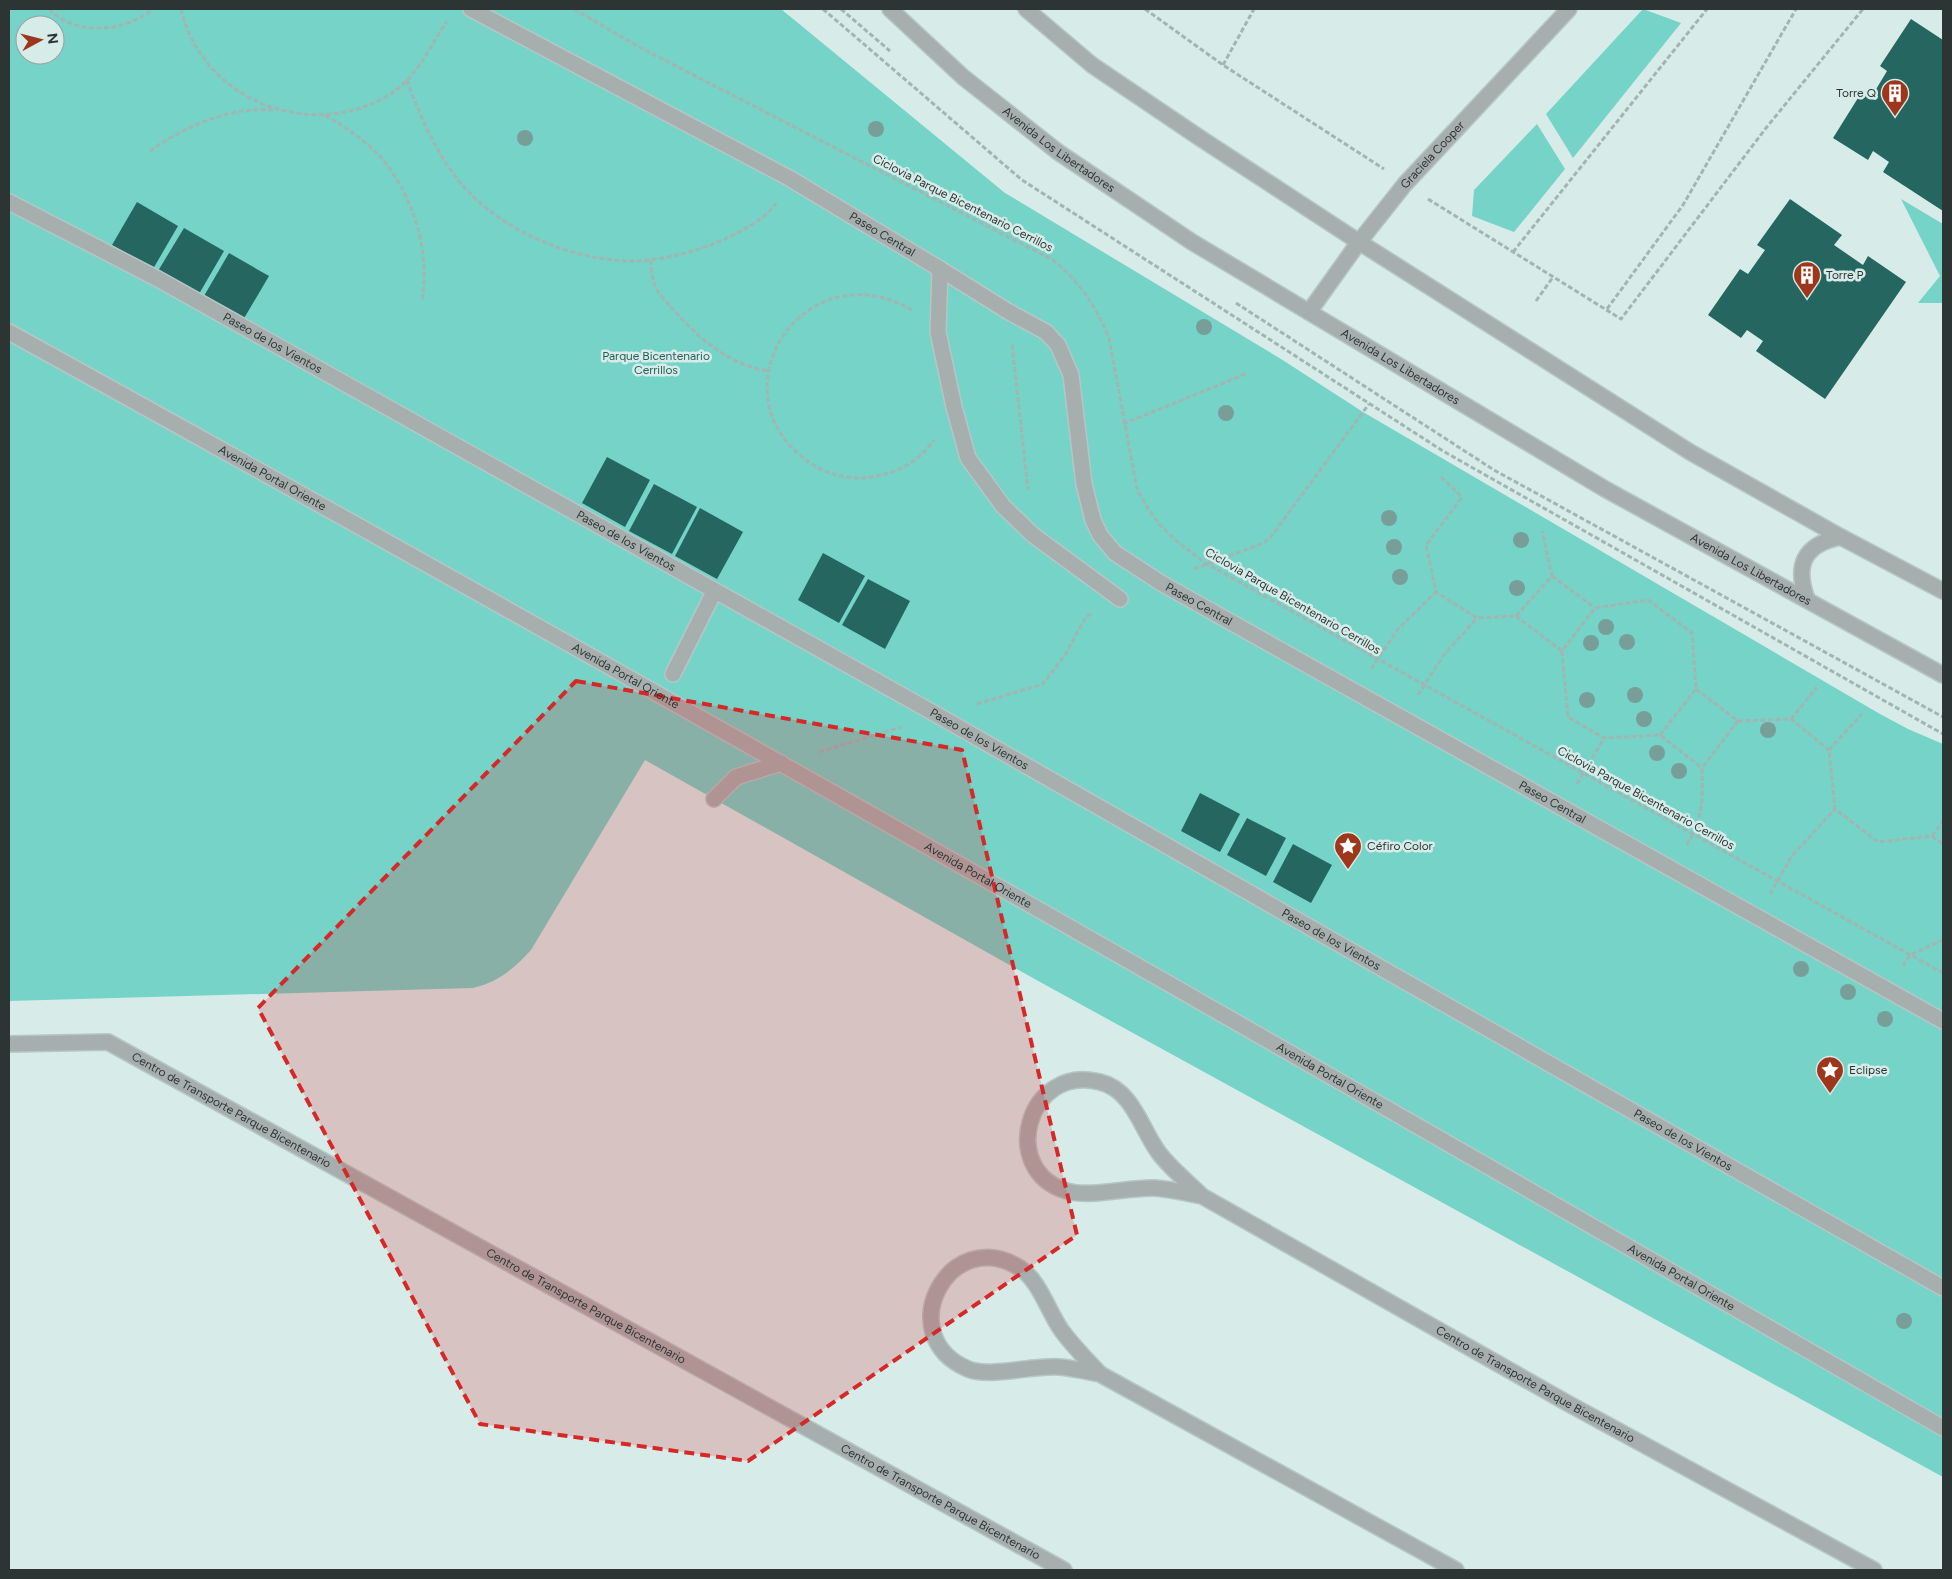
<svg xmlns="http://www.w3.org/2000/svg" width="1952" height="1579" font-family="Figtree,sans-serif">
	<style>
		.green { fill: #75d3c7; fill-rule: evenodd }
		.building { fill: #256760 }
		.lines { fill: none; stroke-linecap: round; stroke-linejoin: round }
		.minor-casing { stroke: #b5c7c5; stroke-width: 18 }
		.path { stroke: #a3b5b2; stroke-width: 3; stroke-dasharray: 5 2.5; stroke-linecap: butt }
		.minor { stroke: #a6afae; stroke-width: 15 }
		.tree { fill: #789e9a }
		.marked { fill: #d62828; fill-opacity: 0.2; stroke: #d62828; stroke-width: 4; stroke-dasharray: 10 6; stroke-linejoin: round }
		.labels { text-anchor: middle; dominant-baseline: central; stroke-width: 5; stroke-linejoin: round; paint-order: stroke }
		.poi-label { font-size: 12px; fill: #2d3534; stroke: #d7ece9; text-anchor: start }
		.street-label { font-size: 12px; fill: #2d3534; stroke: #d7ece9 }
		.park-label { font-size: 12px; fill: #2a5f59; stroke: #d7ece9 }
	</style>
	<rect width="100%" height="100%" fill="#d7ece9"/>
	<g class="green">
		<path d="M9 9H781L1005 193 1281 359 1363 412 1880 714 1908 729 1943 744V1477L1040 982 645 760 531 950C514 969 498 982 473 988L9 1001ZM25 25H55V55H25Z"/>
		<polygon points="1643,9 1681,23 1573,158 1546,114"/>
		<polygon points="1537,124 1565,169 1514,232 1472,216 1474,190"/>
		<polygon points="1901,199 1943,224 1943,303 1918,303 1940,276"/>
	</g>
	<g class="building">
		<polygon points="1911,19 1943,40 1943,211 1883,172 1889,162 1873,151 1868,160 1833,138 1863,90 1872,96 1887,71 1880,66"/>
		<polygon points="1790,199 1842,235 1834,245 1863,265 1868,256 1906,282 1825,399 1756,351 1763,341 1747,330 1741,338 1708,315 1740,269 1748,274 1765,250 1757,245"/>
		<polygon points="137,202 178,226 153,269 112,245"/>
		<polygon points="184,228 224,251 199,294 158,271"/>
		<polygon points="229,253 269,276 243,320 204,296"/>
		<polygon points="607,457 650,480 625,527 582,503"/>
		<polygon points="654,484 697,507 672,554 629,531"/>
		<polygon points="700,508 743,532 717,579 675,556"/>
		<polygon points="823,553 865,576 839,623 798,600"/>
		<polygon points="868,579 910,601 885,649 842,625"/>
		<polygon points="1200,793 1240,814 1220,852 1181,831"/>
		<polygon points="1247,818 1286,838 1266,876 1227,855"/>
		<polygon points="1293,844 1332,865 1311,903 1273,882"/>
	</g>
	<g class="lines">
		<g class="minor-casing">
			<g id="minor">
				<path id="s1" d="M471 9 789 178 940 269 938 332 954 407 968 458 1003 506 1033 535 1120 599"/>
				<path id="s2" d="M890 9 963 77 1058 152 1192 242 1605 489 1943 675"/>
				<polyline points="1026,9 1092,65 1200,138 1359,242 1690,452 1841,537 1943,591"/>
				<path id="s3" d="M9 202 158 279 939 716 1943 1288"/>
				<path id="s4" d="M940 269 1009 312 1046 332 1058 345 1071 375 1084 484 1093 520 1100 535 1115 553 1161 583 1943 1021"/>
				<path id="s5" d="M1309 312 1359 242 1405 184 1569 9"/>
				<path id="s6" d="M9 332C658 690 1301 1058 1943 1428"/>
				<path d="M1807 599C1794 564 1805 544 1841 537"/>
				<polyline points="673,674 714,592"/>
				<polyline points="714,799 736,777 781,763"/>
				<path id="s7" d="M9 1044 108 1042 1064 1570"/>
				<path id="s8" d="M1202 1196C1187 1193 1170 1189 1154 1188 1128 1187 1090 1198 1067 1191 998 1171 1027 1063 1100 1082 1133 1090 1141 1129 1159 1153 1171 1169 1188 1182 1202 1196L1569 1404 1874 1570"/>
				<path d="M1100 1374C1087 1360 1073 1346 1062 1331 1049 1313 1039 1280 1020 1268 949 1223 890 1336 968 1369 989 1378 1033 1365 1059 1367 1072 1368 1086 1371 1100 1374L1456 1570"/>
			</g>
		</g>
		<g class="path">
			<path d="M49 9C76 37 125 32 153 9"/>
			<path d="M181 9C202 101 313 144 392 93 417 77 431 45 447 21"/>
			<path d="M574 9 639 47 1053 260C1079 281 1096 306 1109 338L1137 489C1157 528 1173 539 1207 564L1943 973"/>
			<polyline points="823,9 1022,180 1443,451 1943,734"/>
			<polyline points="841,9 890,51"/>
			<polyline points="1145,9 1223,65 1384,169"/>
			<polyline points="1223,65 1254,9"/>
			<path d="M407 80C418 111 432 144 452 172 490 225 560 257 625 261 650 262 676 256 699 249 721 242 764 223 776 203"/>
			<path d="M325 115C346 128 367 141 383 160 414 198 430 251 422 300"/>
			<path d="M150 151C186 126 228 107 273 110"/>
			<polyline points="1428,199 1621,319 1766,128 1863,9"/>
			<polyline points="1513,252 1707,9"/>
			<path d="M651 260C651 270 652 280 657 290 660 296 667 302 671 307 697 337 730 366 769 371"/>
			<polyline points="1536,301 1553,277"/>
			<polyline points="1236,303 1494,470 1943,717"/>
			<polyline points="1607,309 1683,205 1796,9"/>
			<path d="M912 310C807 249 715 385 801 456 817 470 838 478 860 478 889 477 917 465 934 440"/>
			<polyline points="1012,345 1028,490"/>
			<polyline points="1123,424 1248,373"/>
			<polyline points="1441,477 1462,497 1426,545 1436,592 1477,618 1516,616 1552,576 1542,531"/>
			<polyline points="1194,569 1261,544 1270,538 1369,404"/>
			<polyline points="1552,576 1595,608"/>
			<polyline points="1516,616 1562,651"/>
			<polyline points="1371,669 1398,629 1436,592"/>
			<polyline points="1696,689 1738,721 1702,768"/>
			<polyline points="1418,695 1443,656 1477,618"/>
			<polyline points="977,704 1043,684 1065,655 1086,617 1092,613"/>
			<polyline points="1791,719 1817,687"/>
			<polyline points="1738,721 1791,719 1829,750 1835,809 1878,842 1932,836 1943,821"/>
			<path d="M1660 735 1696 689 1692 633 1648 600 1595 608 1562 651 1568 717 1604 738 1660 735 1702 768C1703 801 1703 818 1686 846"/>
			<polyline points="1829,750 1862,714"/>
			<polyline points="819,752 901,727"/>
			<polyline points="1577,784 1604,738"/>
			<polyline points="1932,836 1943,844"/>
			<polyline points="1770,894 1791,857 1835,809"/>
			<polyline points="1903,966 1910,955 1943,940"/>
		</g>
		<use href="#minor" class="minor"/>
	</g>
	<g class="tree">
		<circle cx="876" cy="129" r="8"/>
		<circle cx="525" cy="138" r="8"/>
		<circle cx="1204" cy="327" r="8"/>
		<circle cx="1226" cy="413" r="8"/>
		<circle cx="1389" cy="518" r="8"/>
		<circle cx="1521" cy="540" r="8"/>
		<circle cx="1394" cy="547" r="8"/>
		<circle cx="1400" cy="577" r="8"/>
		<circle cx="1517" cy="588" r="8"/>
		<circle cx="1606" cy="627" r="8"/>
		<circle cx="1627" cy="642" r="8"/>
		<circle cx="1591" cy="643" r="8"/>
		<circle cx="1635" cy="695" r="8"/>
		<circle cx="1587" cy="700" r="8"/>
		<circle cx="1644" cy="719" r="8"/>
		<circle cx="1768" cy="730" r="8"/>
		<circle cx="1657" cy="753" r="8"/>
		<circle cx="1679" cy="771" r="8"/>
		<circle cx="1801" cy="969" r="8"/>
		<circle cx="1848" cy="992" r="8"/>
		<circle cx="1885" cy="1019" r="8"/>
		<circle cx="1904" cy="1321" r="8"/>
	</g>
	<path class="marked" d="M576 681 962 750 1077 1235 748 1461 480 1424 258 1008Z"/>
	<defs>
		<g id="building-pin" transform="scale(1.4375)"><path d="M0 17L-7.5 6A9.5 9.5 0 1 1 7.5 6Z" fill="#9e361b" stroke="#d7ece9"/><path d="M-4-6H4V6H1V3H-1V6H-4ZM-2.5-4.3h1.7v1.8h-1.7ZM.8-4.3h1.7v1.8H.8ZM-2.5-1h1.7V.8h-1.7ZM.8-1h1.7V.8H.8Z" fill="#fff"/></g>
		<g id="sight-pin" transform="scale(1.4375)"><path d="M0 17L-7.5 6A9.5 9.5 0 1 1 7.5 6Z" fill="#9e361b" stroke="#d7ece9"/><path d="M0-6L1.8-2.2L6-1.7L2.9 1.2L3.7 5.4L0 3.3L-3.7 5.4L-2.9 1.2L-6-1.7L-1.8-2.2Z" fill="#fff"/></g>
	</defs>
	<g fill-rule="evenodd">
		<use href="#building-pin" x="1895" y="93"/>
		<use href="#building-pin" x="1807" y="275"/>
		<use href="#sight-pin" x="1348" y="846"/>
		<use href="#sight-pin" x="1830" y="1070"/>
	</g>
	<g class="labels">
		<g class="poi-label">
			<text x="1876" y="93" text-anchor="end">Torre Q</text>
			<text x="1826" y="275">Torre P</text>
			<text x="1367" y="846">Céfiro Color</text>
			<text x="1849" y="1070">Eclipse</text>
		</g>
		<g class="street-label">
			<text stroke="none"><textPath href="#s2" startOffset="220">Avenida Los Libertadores</textPath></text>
			<text stroke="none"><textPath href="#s5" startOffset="200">Graciela Cooper</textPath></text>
			<text transform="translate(963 203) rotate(27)">Ciclovia Parque Bicentenario Cerrillos</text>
			<text stroke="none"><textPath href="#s1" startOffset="469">Paseo Central</textPath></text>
			<text stroke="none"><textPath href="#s3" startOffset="299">Paseo de los Vientos</textPath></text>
			<text stroke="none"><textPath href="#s2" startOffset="625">Avenida Los Libertadores</textPath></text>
			<text stroke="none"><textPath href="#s6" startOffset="301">Avenida Portal Oriente</textPath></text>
			<text stroke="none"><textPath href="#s3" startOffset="704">Paseo de los Vientos</textPath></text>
			<text stroke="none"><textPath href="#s2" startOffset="1030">Avenida Los Libertadores</textPath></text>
			<text transform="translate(1293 601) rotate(30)">Ciclovia Parque Bicentenario Cerrillos</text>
			<text stroke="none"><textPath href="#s4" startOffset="459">Paseo Central</textPath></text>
			<text stroke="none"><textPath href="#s6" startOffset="706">Avenida Portal Oriente</textPath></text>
			<text stroke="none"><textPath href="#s3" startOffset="1109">Paseo de los Vientos</textPath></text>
			<text transform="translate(1646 798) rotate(29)">Ciclovia Parque Bicentenario Cerrillos</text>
			<text stroke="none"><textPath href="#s4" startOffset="864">Paseo Central</textPath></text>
			<text stroke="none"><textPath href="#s6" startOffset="1111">Avenida Portal Oriente</textPath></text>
			<text stroke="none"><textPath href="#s3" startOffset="1514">Paseo de los Vientos</textPath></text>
			<text stroke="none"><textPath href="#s6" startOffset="1516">Avenida Portal Oriente</textPath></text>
			<text stroke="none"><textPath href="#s7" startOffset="240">Centro de Transporte Parque Bicentenario</textPath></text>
			<text stroke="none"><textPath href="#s3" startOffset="1919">Paseo de los Vientos</textPath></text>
			<text stroke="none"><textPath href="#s6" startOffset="1921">Avenida Portal Oriente</textPath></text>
			<text stroke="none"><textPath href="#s7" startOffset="645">Centro de Transporte Parque Bicentenario</textPath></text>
			<text stroke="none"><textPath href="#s8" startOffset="852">Centro de Transporte Parque Bicentenario</textPath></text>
			<text stroke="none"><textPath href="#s7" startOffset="1050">Centro de Transporte Parque Bicentenario</textPath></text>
		</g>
		<g class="park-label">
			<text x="656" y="356">Parque Bicentenario<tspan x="656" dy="14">Cerrillos</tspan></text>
		</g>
	</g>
	<rect width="1952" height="1579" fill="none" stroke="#2d3534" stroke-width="20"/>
	<g transform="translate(40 40) rotate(83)"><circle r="24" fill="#d7ece9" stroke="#93a3a1"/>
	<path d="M0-4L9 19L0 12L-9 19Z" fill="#9e361b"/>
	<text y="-8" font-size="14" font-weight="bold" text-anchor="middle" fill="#2d3534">N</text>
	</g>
</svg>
